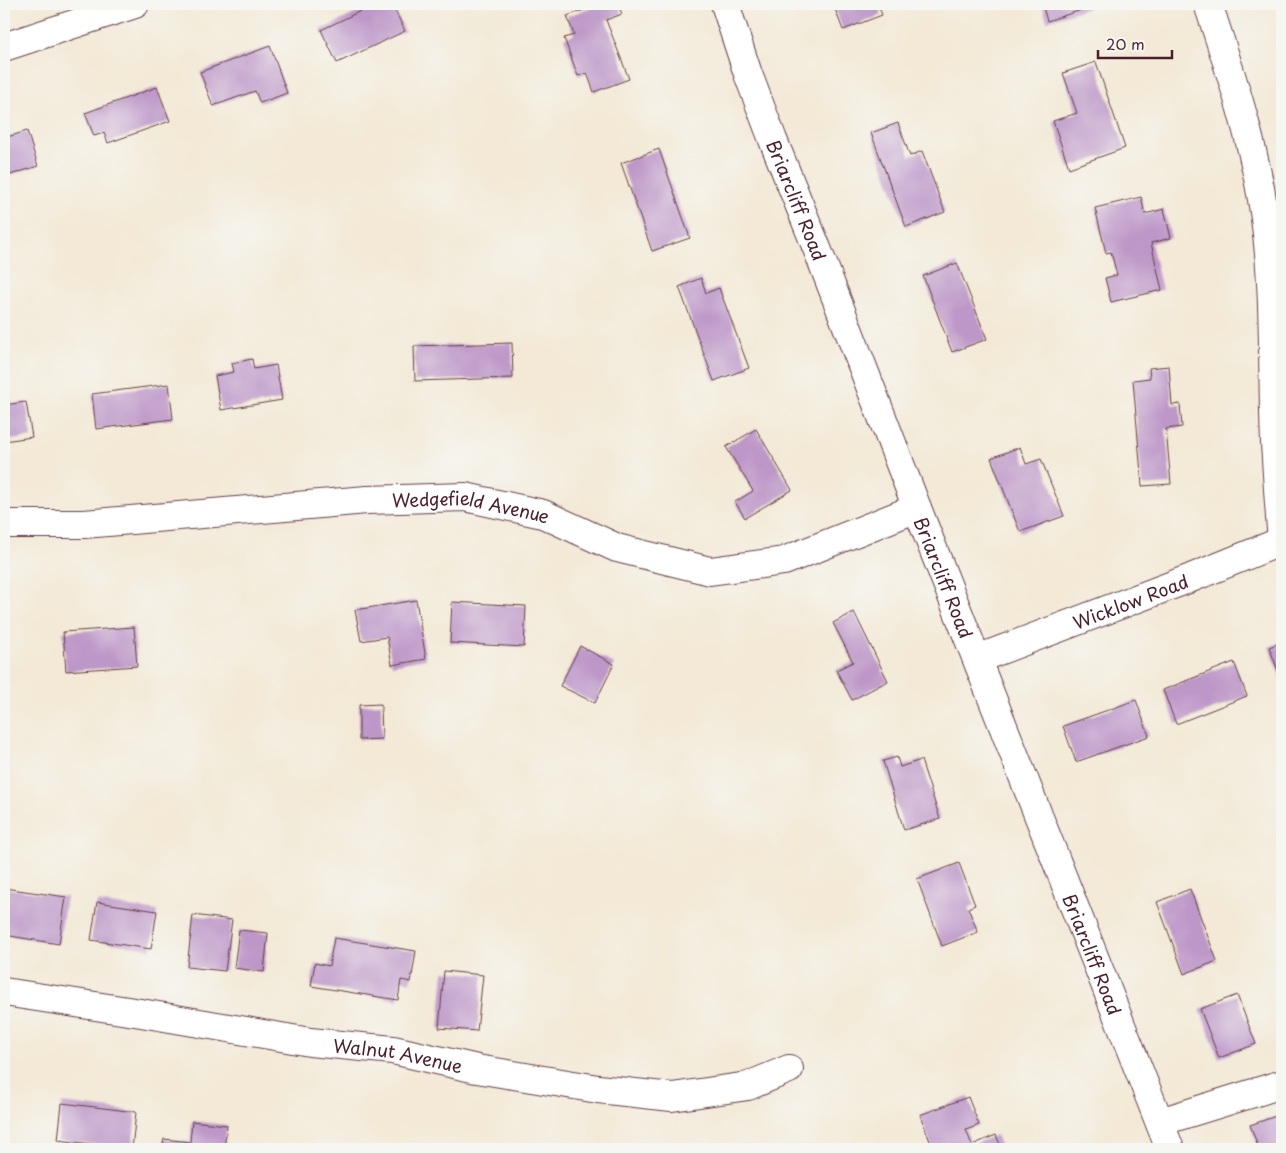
<svg xmlns="http://www.w3.org/2000/svg" width="1286" height="1153" font-family="'Playpen Sans',sans-serif">
	<style>
		.building { fill: #bd97c8 }
		.lines { fill: none; stroke-linecap: round; stroke-linejoin: round }
		.minor-casing { stroke: #633d45; stroke-width: 30 }
		.minor { stroke: #fff; stroke-width: 28 }
		.labels { text-anchor: middle; dominant-baseline: central; stroke-width: 4; stroke-linejoin: round; paint-order: stroke }
		.street-label { font-size: 18px; fill: #4a1f2b; stroke: #f6f6f2 }
	</style>
	<rect width="100%" height="100%" fill="#f6f6f2"/>
	<filter id="ink" filterUnits="userSpaceOnUse"><feTurbulence type="fractalNoise" baseFrequency=".02" numOctaves="2"/><feDisplacementMap in="SourceGraphic" scale="10" xChannelSelector="R" yChannelSelector="G"/><feConvolveMatrix kernelMatrix="1 2 1 2 8 2 1 2 1" color-interpolation-filters="sRGB"/></filter>
	<filter id="wash" filterUnits="userSpaceOnUse"><feTurbulence type="fractalNoise" baseFrequency=".0096" numOctaves="4" result="noise"/><feDisplacementMap in="SourceGraphic" scale="20" xChannelSelector="R" yChannelSelector="G"/><feGaussianBlur stdDeviation="1.12" result="paint"/><feColorMatrix in="noise" values="0 0 0 0 0 0 0 0 0 0 0 0 0 0 0 0 0 1.4 0 .05"/><feComposite in="paint" operator="in"/></filter>
	<g filter="url(#wash)">
		<rect width="100%" height="100%" fill="#f3e9d6"/>
		<g id="blocks">
			<g class="building">
				<polygon points="375,4 392,4 405,31 337,63 321,30"/>
				<polygon points="601,4 618,4 622,14 606,20 629,79 594,92 587,73 578,76 564,38 574,35 567,16"/>
				<polygon points="833,4 878,4 882,15 843,30"/>
				<polygon points="1042,4 1087,4 1088,8 1047,21"/>
				<polygon points="270,46 287,93 260,103 255,91 213,106 200,72"/>
				<polygon points="1096,62 1125,148 1069,168 1053,121 1077,113 1063,73"/>
				<polygon points="157,87 170,121 108,143 104,133 94,136 85,113"/>
				<polygon points="898,123 910,156 922,151 945,212 906,227 871,133"/>
				<polygon points="27,131 38,166 4,177 4,138"/>
				<polygon points="659,149 690,238 652,251 621,163"/>
				<polygon points="1141,197 1145,214 1164,209 1171,238 1151,243 1162,290 1111,302 1105,278 1117,275 1111,252 1106,253 1095,208"/>
				<polygon points="957,263 987,339 952,352 923,276"/>
				<polygon points="701,278 706,293 719,288 749,368 714,381 679,287"/>
				<polygon points="512,343 513,378 415,381 414,346"/>
				<polygon points="252,359 254,369 276,365 282,400 221,410 215,376 234,372 232,363"/>
				<polygon points="1169,366 1172,405 1180,404 1182,427 1166,429 1171,484 1142,486 1133,380 1150,378 1149,368"/>
				<polygon points="169,384 173,419 96,429 92,394"/>
				<polygon points="26,402 32,437 4,441 4,405"/>
				<polygon points="756,429 792,490 745,518 735,502 753,491 726,447"/>
				<polygon points="1020,447 1026,464 1041,459 1064,516 1020,532 991,458"/>
				<polygon points="416,600 426,659 392,665 387,637 361,641 355,610"/>
				<polygon points="452,602 526,606 524,647 450,643"/>
				<polygon points="854,612 888,681 852,700 836,670 853,662 833,623"/>
				<polygon points="134,627 137,666 66,671 63,632"/>
				<polygon points="1282,642 1282,681 1269,647"/>
				<polygon points="580,646 614,664 595,703 560,686"/>
				<polygon points="1234,662 1247,696 1176,724 1163,690"/>
				<polygon points="1136,700 1149,736 1076,762 1063,726"/>
				<polygon points="381,704 382,739 359,740 359,705"/>
				<polygon points="897,757 900,767 921,760 940,819 904,830 883,761"/>
				<polygon points="959,863 975,905 968,908 978,932 942,946 917,879"/>
				<polygon points="4,888 66,897 59,944 4,935"/>
				<polygon points="1190,889 1217,961 1184,974 1157,902"/>
				<polygon points="97,902 157,911 151,949 91,940"/>
				<polygon points="193,915 232,920 225,971 187,967"/>
				<polygon points="239,930 268,933 264,972 234,968"/>
				<polygon points="334,938 416,951 411,982 401,980 398,1000 311,986 315,963 329,966"/>
				<polygon points="444,971 483,975 477,1031 439,1028"/>
				<polygon points="1237,995 1256,1044 1219,1058 1200,1009"/>
				<polygon points="968,1097 979,1125 966,1130 972,1145 996,1135 1002,1149 933,1149 920,1115"/>
				<polygon points="62,1103 136,1112 132,1149 58,1140"/>
				<polygon points="1282,1114 1282,1149 1259,1149 1250,1125"/>
				<polygon points="192,1121 227,1125 224,1149 162,1149 164,1139 190,1142"/>
			</g>
		</g>
	</g>
	<g filter="url(#ink)">
		<use href="#blocks" fill-opacity="0" stroke="#633d45" stroke-width="1"/>
		<g class="lines">
			<g class="minor-casing">
				<g id="minor">
					<path id="s1" d="M725 4 748 74 773 140 818 251 917 508 1170 1149"/>
					<path d="M1208 4C1233 79 1258 155 1267 234 1275 303 1272 373 1275 443 1277 475 1279 508 1282 541"/>
					<polyline points="4,47 135,4"/>
					<path id="s2" d="M4 524H84L367 500 465 497 543 514 617 548 710 571 784 561 917 508"/>
					<path id="s3" d="M977 659 1191 578 1282 541"/>
					<path id="s4" d="M4 992 141 1013 310 1042 393 1050 477 1069 598 1089 672 1097 748 1086 789 1069"/>
					<polyline points="1160,1122 1282,1084"/>
				</g>
			</g>
			<use href="#minor" class="minor"/>
		</g>
	</g>
	<g class="labels">
		<g class="street-label">
			<text stroke="none"><textPath href="#s1" startOffset="209">Briarcliff Road</textPath></text>
			<text stroke="none"><textPath href="#s2" startOffset="469">Wedgefield Avenue</textPath></text>
			<text stroke="none"><textPath href="#s1" startOffset="614">Briarcliff Road</textPath></text>
			<text stroke="none"><textPath href="#s3" startOffset="164">Wicklow Road</textPath></text>
			<text stroke="none"><textPath href="#s1" startOffset="1019">Briarcliff Road</textPath></text>
			<text stroke="none"><textPath href="#s4" startOffset="399">Walnut Avenue</textPath></text>
		</g>
	</g>
	<rect width="1286" height="1153" fill="none" stroke="#f6f6f2" stroke-width="20"/>
	<path d="M1098 50v8h74v-8" fill="none" stroke="#4a1f2b" stroke-width="2.5"/>
	<text x="1106" y="50" font-size="15" fill="#4a1f2b" stroke="#f6f6f2" stroke-width="4" paint-order="stroke">20 m</text>
</svg>
